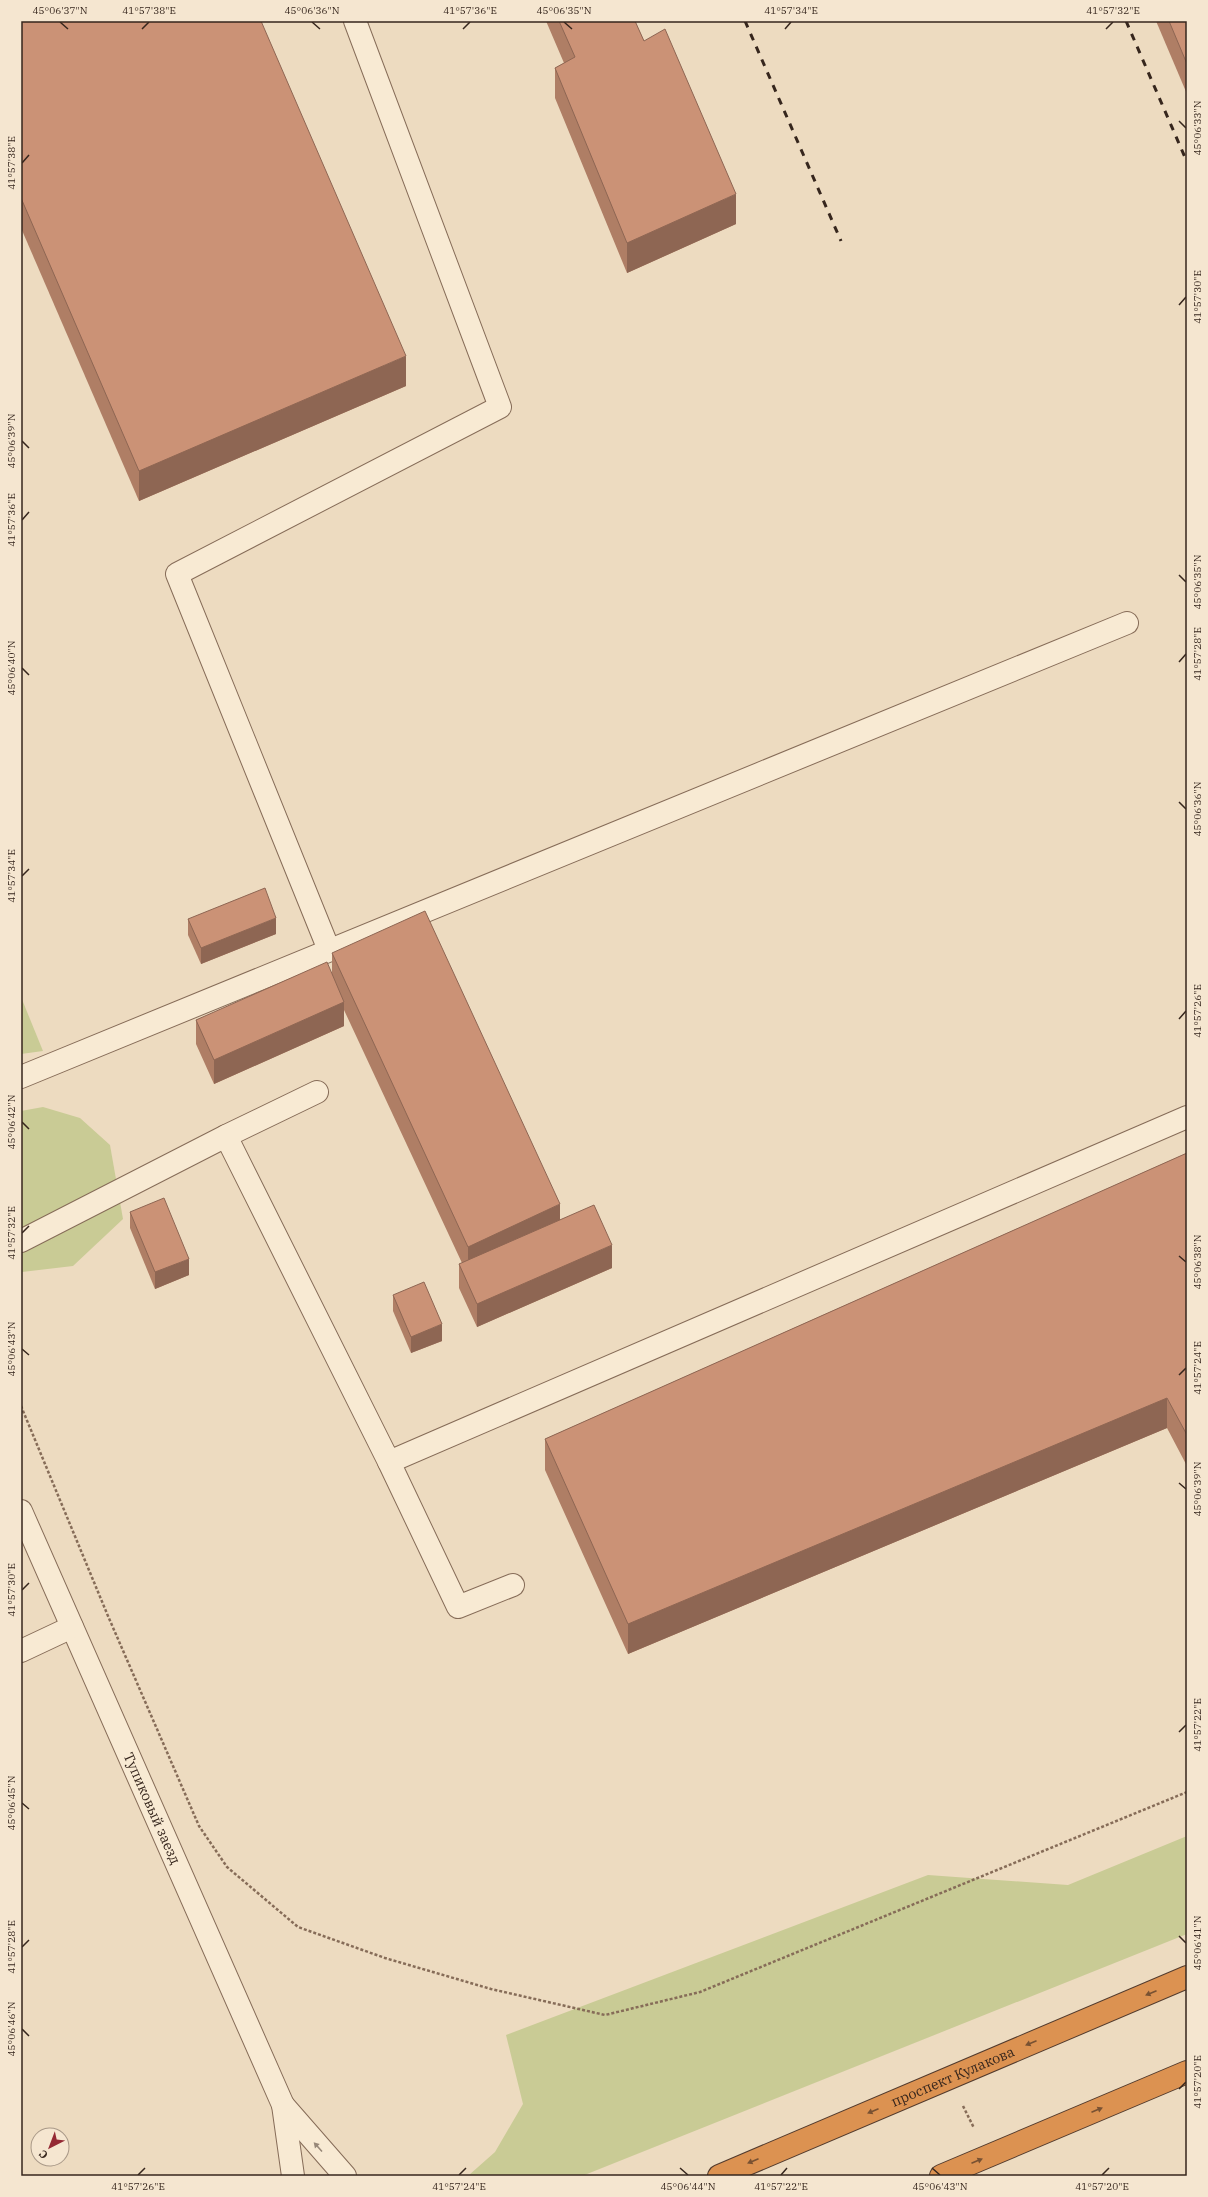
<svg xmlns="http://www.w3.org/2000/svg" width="1208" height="2197" font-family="'IBM Plex Serif',serif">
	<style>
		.green { fill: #c9cb95 }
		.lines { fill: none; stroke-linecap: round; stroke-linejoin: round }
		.minor-casing { stroke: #866c58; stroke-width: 24 }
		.highway-casing { stroke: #533b2d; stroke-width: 24 }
		.path { stroke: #866c58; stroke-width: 2.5; stroke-dasharray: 3 2; stroke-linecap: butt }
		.minor { stroke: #f8ead3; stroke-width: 22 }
		.highway { stroke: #dc9251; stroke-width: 22 }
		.rail { stroke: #36261d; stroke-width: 3; stroke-dasharray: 7 7; stroke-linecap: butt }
		.wall { fill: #af7e65 }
		.shaded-wall { fill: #8e6653 }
		.building { fill: #cb9276; stroke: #8e6653 }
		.oneway { fill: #785132 }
		.oneway2 { fill: #978878 }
		.ticks { fill: none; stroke: #36261d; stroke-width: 1.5 }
		.labels { text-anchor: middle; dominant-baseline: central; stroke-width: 4; stroke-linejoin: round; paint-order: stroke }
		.street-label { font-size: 14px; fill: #36261d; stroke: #f5e6d0 }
		.neatline { fill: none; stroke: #36261d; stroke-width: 1.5 }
		.ticks-label { font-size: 10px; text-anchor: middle; fill: #36261d }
	</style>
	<rect width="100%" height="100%" fill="#eddbc0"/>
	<g class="green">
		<polygon points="21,997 43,1051 21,1054"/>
		<polygon points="43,1107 80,1118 110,1145 123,1219 73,1266 22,1272 21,1111"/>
		<polygon points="1187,1836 1187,1934 582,2176 469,2175 495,2152 523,2104 506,2035 928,1875 1068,1885"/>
	</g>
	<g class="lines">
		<g class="minor-casing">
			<g id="minor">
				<polyline points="329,950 177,574 500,407 355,21"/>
				<polyline points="21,1077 1127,623"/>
				<polyline points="226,1136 389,1462 1187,1117"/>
				<polyline points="21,1241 226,1136 317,1092"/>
				<polyline points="389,1462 458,1607 513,1585"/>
				<path id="s1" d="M21 1511 283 2105 293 2176"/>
				<polyline points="21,1651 72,1627"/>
				<polyline points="283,2105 345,2176"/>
			</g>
		</g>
		<g class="highway-casing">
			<g id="highway">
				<path id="s2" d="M719 2176 1187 1977"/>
				<polyline points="941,2176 1187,2072"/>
			</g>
		</g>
		<g class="path">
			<polyline points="21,1406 108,1616 199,1826 227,1867 298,1927 385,1958 491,1989 605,2015 700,1992 1187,1792"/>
			<polyline points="963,2106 974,2128"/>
		</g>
		<use href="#minor" class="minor"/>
		<use href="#highway" class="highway"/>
		<g class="rail">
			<polyline points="745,21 841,241"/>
			<polyline points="1126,21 1187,162"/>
		</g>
	</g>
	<g class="wall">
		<polygon points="21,21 406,386 139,501 21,228"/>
		<polygon points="546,21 635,21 644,41 736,224 627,273 555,98 555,68 564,63"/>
		<polygon points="1156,21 1187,21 1187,94"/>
		<polygon points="188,919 276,934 201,964 188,935"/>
		<polygon points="332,953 560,1220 612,1268 477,1327 459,1288 459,1264 462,1263 344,1010 344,1026 214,1084 196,1044 196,1020 332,975"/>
		<polygon points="1187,1153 1187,1466 1167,1428 628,1654 545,1470 545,1439"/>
		<polygon points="130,1212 189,1275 155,1289 130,1228"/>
		<polygon points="393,1295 442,1341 411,1353 393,1311"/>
	</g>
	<g class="shaded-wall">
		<polygon points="736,194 736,224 627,273 627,243"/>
		<polygon points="406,356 406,386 139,501 139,471"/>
		<polygon points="276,918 276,934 201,964 201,948"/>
		<polygon points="344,1002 344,1026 214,1084 214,1060"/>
		<polygon points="560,1204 560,1234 468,1277 468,1247"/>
		<polygon points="612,1245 612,1268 477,1327 477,1304"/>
		<polygon points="189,1259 189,1275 155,1289 155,1272"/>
		<polygon points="442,1324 442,1341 411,1353 411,1337"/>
		<polygon points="1167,1398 1167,1428 628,1654 628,1624"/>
	</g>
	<g class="building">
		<polygon points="21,21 261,21 406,356 139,471 21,198"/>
		<polygon points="559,21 635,21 644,41 665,29 736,194 627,243 555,68 575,57"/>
		<polygon points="1169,21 1187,21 1187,64"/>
		<polygon points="265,888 276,918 201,948 188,919"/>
		<polygon points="425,911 560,1204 468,1247 332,953"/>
		<polygon points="327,962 344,1002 214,1060 196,1020"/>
		<polygon points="1187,1153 1187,1435 1167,1398 628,1624 545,1439"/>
		<polygon points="164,1198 189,1259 155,1272 130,1212"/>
		<polygon points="594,1205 612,1245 477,1304 459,1264"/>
		<polygon points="424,1282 442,1324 411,1337 393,1295"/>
	</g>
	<defs><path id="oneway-solid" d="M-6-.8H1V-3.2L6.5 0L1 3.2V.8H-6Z"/></defs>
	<g class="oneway">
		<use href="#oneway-solid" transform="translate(1151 1993) rotate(157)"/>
		<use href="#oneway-solid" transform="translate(1031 2043) rotate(157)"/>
		<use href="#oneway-solid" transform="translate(1097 2110) rotate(-23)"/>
		<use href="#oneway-solid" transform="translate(873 2111) rotate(157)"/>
		<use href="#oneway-solid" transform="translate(753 2161) rotate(157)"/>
		<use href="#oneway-solid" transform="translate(977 2161) rotate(-23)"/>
	</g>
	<use class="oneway2" href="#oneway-solid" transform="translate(318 2147) rotate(-132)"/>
	<path class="ticks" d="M60 22 68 29M312 22 320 29M564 22 572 29M142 29 149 22M463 29 470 22M785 29 791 22M1106 29 1113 22M1179 121 1186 128M22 163 29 155M1179 305 1186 297M22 441 29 448M22 520 29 512M1179 575 1186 582M1179 662 1186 654M22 668 29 675M1179 802 1186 809M22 876 29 869M1179 1019 1186 1011M22 1122 29 1129M22 1233 29 1226M1179 1256 1186 1262M22 1349 29 1355M1179 1375 1186 1368M1179 1483 1186 1489M22 1590 29 1583M1179 1732 1186 1725M22 1803 29 1809M1179 1936 1186 1943M22 1947 29 1940M22 2029 29 2036M1179 2089 1186 2082M680 2168 688 2175M932 2168 940 2175M138 2175 145 2168M459 2175 466 2168M781 2175 787 2168M1102 2175 1109 2168"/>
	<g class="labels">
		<g class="street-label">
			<text stroke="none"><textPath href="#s1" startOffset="325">Тупиковый заезд</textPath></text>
			<text stroke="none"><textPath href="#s2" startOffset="254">проспект Кулакова</textPath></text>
		</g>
	</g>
	<rect width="1208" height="2197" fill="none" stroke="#f5e6d0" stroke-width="44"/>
	<g transform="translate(50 2147) rotate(222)"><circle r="19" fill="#f5e6d0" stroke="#a99988"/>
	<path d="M0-3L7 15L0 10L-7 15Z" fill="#942934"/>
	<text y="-6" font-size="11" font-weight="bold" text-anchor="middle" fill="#36261d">С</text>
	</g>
	<rect x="22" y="22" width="1164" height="2153" class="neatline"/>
	<g class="ticks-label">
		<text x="60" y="14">45°06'37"N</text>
		<text x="149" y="14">41°57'38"E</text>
		<text x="312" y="14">45°06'36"N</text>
		<text x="470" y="14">41°57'36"E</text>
		<text x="564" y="14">45°06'35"N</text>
		<text x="791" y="14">41°57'34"E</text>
		<text x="1113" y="14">41°57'32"E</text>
		<text transform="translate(1197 128) rotate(-90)" y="4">45°06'33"N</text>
		<text transform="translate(11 163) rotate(-90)" y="4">41°57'38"E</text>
		<text transform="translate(1197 297) rotate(-90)" y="4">41°57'30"E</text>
		<text transform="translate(11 441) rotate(-90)" y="4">45°06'39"N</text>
		<text transform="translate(11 520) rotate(-90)" y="4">41°57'36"E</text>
		<text transform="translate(1197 582) rotate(-90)" y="4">45°06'35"N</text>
		<text transform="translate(1197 654) rotate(-90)" y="4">41°57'28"E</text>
		<text transform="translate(11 668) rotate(-90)" y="4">45°06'40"N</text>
		<text transform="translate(1197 809) rotate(-90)" y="4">45°06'36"N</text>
		<text transform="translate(11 876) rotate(-90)" y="4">41°57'34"E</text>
		<text transform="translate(1197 1011) rotate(-90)" y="4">41°57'26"E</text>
		<text transform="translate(11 1122) rotate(-90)" y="4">45°06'42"N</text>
		<text transform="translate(11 1233) rotate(-90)" y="4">41°57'32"E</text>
		<text transform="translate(1197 1262) rotate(-90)" y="4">45°06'38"N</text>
		<text transform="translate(11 1349) rotate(-90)" y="4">45°06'43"N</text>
		<text transform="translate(1197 1368) rotate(-90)" y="4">41°57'24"E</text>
		<text transform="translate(1197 1489) rotate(-90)" y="4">45°06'39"N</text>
		<text transform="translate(11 1590) rotate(-90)" y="4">41°57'30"E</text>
		<text transform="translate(1197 1725) rotate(-90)" y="4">41°57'22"E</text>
		<text transform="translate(11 1803) rotate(-90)" y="4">45°06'45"N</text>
		<text transform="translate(1197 1943) rotate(-90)" y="4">45°06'41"N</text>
		<text transform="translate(11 1947) rotate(-90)" y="4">41°57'28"E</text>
		<text transform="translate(11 2029) rotate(-90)" y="4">45°06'46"N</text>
		<text transform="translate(1197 2082) rotate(-90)" y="4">41°57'20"E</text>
		<text x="138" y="2190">41°57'26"E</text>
		<text x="459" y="2190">41°57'24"E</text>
		<text x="688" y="2190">45°06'44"N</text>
		<text x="781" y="2190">41°57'22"E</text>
		<text x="940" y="2190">45°06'43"N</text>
		<text x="1102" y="2190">41°57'20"E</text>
	</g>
</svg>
